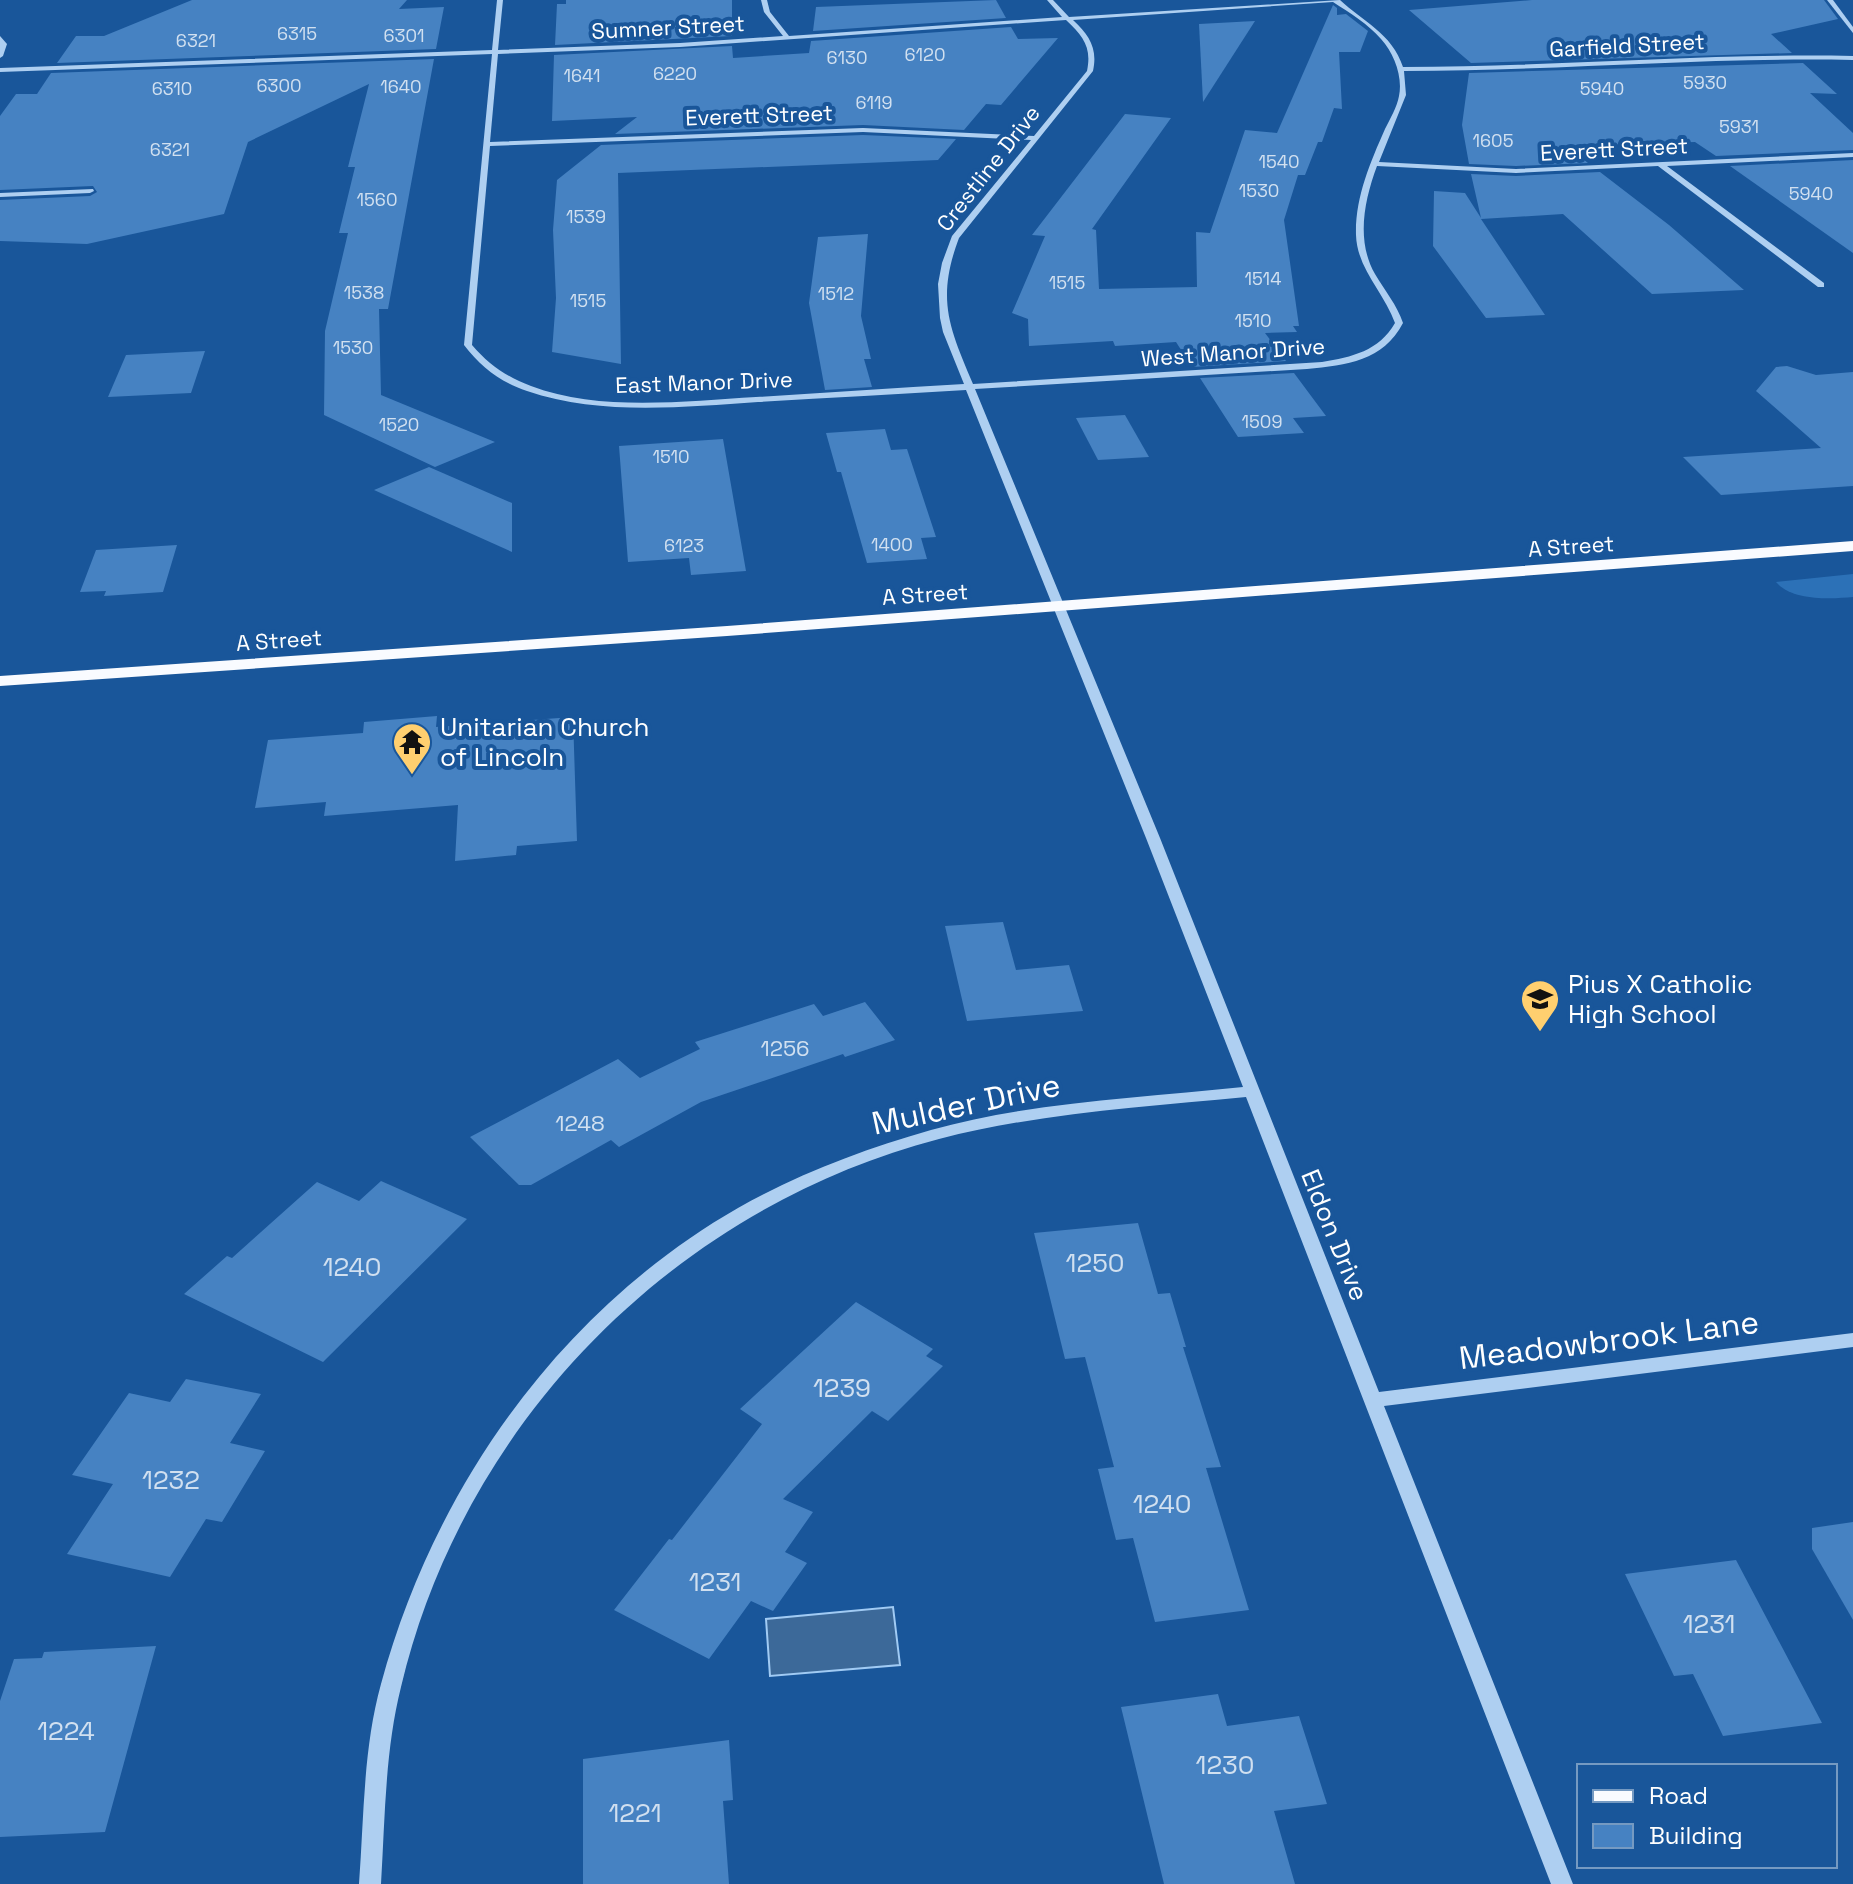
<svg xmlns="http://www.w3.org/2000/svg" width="1853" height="1884" font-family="'Space Grotesk',sans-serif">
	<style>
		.green { fill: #2c71b7 }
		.water { fill: #3c6999; stroke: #a1cbf4; stroke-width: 2 }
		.building { fill: #4682c2 }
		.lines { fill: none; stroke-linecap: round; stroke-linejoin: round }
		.minor { fill: #aecff1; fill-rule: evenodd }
		.major { fill: #f9fbff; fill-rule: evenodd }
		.labels { text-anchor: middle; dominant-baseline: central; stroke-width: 8; stroke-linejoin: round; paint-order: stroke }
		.far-number-label { font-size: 18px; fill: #d1e0f0 }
		.far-street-label { font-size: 22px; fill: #fff; stroke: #19569a }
		.number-label { font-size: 22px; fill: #d1e0f0 }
		.poi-label { font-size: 26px; fill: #fff; stroke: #19569a; text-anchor: start }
		.street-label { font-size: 26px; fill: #fff; stroke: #19569a }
		.near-number-label { font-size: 26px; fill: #d1e0f0 }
		.near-street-label { font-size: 32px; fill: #fff; stroke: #19569a }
	</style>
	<rect width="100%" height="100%" fill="#19569a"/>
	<path class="green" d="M1853 574V597C1831 599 1792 601 1776 582Z"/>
	<polygon class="water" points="893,1607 900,1665 770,1676 766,1619"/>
	<g class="building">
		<polygon points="192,0 407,0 399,9 444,7 436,49 57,63 76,36 104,36"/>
		<polygon points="566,0 732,0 732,36 555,45 557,4 566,4"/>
		<polygon points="996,0 1006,18 813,31 816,7"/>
		<polygon points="1532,0 1824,0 1838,19 1771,34 1792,53 1471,63 1409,10"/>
		<polygon points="1333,5 1337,8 1337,15 1346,14 1368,31 1360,52 1339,52 1342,109 1334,108 1322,142 1318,142 1305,175 1298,175 1284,220 1299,326 1293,326 1297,332 1265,333 1286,361 1192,367 1176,342 1115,346 1113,341 1029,346 1028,319 1012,313 1045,236 1032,235 1125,114 1171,118 1092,229 1096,230 1099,289 1197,287 1196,232 1210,233 1245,130 1277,133"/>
		<polygon points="1255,21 1203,102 1199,24"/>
		<polygon points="1011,27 1018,39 1058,38 1001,105 986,104 964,130 863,125 615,134 637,117 552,121 554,55 732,46 733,58 809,53 811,41"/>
		<polygon points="434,59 388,309 379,309 381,395 495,442 435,467 324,415 325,331 348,233 339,233 355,167 348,167 369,84 248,142 224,214 87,244 0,241 0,200 90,196 97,192 93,186 0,190 0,116 16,94 37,94 51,73"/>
		<polygon points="1803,63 1837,94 1810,93 1853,133 1853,150 1716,156 1695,142 1567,146 1588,163 1516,166 1469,164 1462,125 1469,73"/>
		<polygon points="863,135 956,139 938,160 618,173 621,364 552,352 556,298 553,230 557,180 601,145"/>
		<polygon points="1853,160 1853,253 1730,166"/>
		<polygon points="1600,172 1669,225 1744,290 1652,294 1563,214 1481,219 1545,315 1486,318 1433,246 1434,191 1465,193 1481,218 1471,174 1516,176"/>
		<polygon points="868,234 861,316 871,359 864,359 872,387 825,390 809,303 818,237"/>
		<polygon points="205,351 191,393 108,397 126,355"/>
		<polygon points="1787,366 1816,375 1853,372 1853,486 1721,495 1683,457 1821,448 1756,391 1776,367"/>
		<polygon points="1294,373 1326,416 1293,418 1304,433 1238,437 1200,378"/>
		<polygon points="1125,415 1149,457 1098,460 1076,418"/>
		<polygon points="885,429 891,450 907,449 936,537 921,538 927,559 867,563 841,472 837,472 826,433"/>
		<polygon points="723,439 746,571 691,575 689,558 628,562 619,446"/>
		<polygon points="429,467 512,503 512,552 374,490"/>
		<polygon points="177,545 163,592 104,596 106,591 80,592 96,550"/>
		<polygon points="437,716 436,727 573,717 577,841 517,846 516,855 455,861 458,805 324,816 326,802 255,808 268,740 363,733 364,722"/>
		<polygon points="1003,922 1016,970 1069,965 1083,1011 967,1021 945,926"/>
		<polygon points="865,1002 895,1040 845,1057 843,1054 701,1102 619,1147 611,1140 531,1185 519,1185 470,1137 618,1059 640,1078 700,1049 695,1042 814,1004 823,1016"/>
		<polygon points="381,1181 467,1219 323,1362 184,1294 227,1256 232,1258 317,1182 359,1201"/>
		<polygon points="1138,1223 1158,1294 1170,1293 1186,1347 1183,1347 1221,1467 1206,1468 1249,1610 1155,1622 1133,1538 1116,1540 1098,1469 1114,1467 1085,1357 1065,1359 1034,1233"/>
		<polygon points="856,1302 933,1349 926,1356 943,1366 888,1421 872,1411 783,1499 813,1512 785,1552 807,1563 773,1611 751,1601 709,1659 614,1610 669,1539 672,1540 762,1424 740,1409"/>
		<polygon points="186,1379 261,1394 230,1443 265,1451 222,1522 206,1519 170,1577 67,1554 113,1484 72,1475 129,1393 170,1402"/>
		<polygon points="1853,1522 1853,1620 1812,1549 1812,1528"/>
		<polygon points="1736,1560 1822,1723 1723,1736 1693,1674 1674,1676 1625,1574"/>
		<polygon points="156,1646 105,1832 0,1837 0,1701 14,1659 42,1658 44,1652"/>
		<polygon points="1218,1694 1227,1726 1299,1716 1327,1804 1274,1811 1295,1884 1164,1884 1121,1707"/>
		<polygon points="729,1740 733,1800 723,1801 729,1884 583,1884 583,1759"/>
	</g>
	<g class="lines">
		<g class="minor">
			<path d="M497 0H503L498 50 680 43 783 36 764 12 761 0H767L770 12 789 36 1062 17 1047 0H1053L1069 17 1340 0C1362 21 1392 33 1403 67 1553 67 1703 53 1853 56V60C1703 57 1554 71 1404 71L1406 95 1379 162 1516 169 1853 153V157L1667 166 1824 283V287H1818L1658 166 1516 173 1377 166C1364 201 1356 241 1375 274 1385 291 1397 305 1403 323 1383 361 1347 365 1307 369L975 389 1160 838 1379 1392 1853 1333V1347L1384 1406 1573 1884H1551L1246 1097C1144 1107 1039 1113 939 1139 675 1208 464 1421 401 1687 385 1751 385 1818 381 1884H359C364 1818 363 1749 381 1684 434 1488 560 1310 738 1208 798 1174 864 1149 931 1130 1031 1102 1139 1098 1243 1087L1146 838 966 390C897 394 827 398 758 402 682 407 600 416 527 391 500 382 481 367 464 345L492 54 0 72V68L492 50ZM1333 2C1350 13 1368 24 1381 39 1394 53 1403 77 1399 96 1397 107 1390 119 1385 129 1370 163 1355 198 1356 235 1357 269 1384 292 1395 323 1379 351 1352 357 1322 362L973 384C949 327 936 299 959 238L1093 71C1098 48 1089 35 1073 20ZM1066 20C1083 36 1092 47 1087 71L1034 136 863 128 490 142 498 54 680 47ZM863 132 1031 140 952 236 942 263 938 284 940 318 943 332 964 384C894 388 825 393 756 397 685 401 599 412 531 386 507 377 489 365 472 345L490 146Z"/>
			<polygon points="1827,0 1833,0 1853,27 1853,33"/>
			<polygon points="0,36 7,44 3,56 0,58"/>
			<polygon points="93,189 94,191 90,193 0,197 0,193"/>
		</g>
		<polygon class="major" points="1853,541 1853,551 727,636 0,686 0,676 727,626"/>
	</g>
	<defs>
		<g id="temple-pin" transform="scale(2)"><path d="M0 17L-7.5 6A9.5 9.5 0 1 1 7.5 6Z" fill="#ffcf6f" stroke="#19569a"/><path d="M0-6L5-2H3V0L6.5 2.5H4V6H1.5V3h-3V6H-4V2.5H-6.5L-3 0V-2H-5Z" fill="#111"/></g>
		<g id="school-pin" transform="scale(2)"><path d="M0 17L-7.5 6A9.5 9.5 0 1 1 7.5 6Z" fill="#ffcf6f" stroke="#19569a"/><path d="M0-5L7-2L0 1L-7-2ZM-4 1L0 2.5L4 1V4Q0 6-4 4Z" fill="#111"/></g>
	</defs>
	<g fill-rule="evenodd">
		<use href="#temple-pin" x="412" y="742"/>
		<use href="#school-pin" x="1540" y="999"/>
	</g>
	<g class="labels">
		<g class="far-number-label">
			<text x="297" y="33">6315</text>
			<text x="404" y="35">6301</text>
			<text x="196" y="40">6321</text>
			<text x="925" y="54">6120</text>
			<text x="847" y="57">6130</text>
			<text x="675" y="73">6220</text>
			<text x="582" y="75">1641</text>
			<text x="1705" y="82">5930</text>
			<text x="279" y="85">6300</text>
			<text x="401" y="86">1640</text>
			<text x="172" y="88">6310</text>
			<text x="1602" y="88">5940</text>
			<text x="874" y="102">6119</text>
			<text x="1739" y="126">5931</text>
			<text x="1493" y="140">1605</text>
			<text x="170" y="149">6321</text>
			<text x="1279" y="161">1540</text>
			<text x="1259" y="190">1530</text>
			<text x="1811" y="193">5940</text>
			<text x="377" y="199">1560</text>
			<text x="586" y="216">1539</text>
			<text x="1263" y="278">1514</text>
			<text x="1067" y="282">1515</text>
			<text x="364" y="292">1538</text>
			<text x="836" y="293">1512</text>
			<text x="588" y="300">1515</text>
			<text x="1253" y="320">1510</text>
			<text x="353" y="347">1530</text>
			<text x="1262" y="421">1509</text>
			<text x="399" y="424">1520</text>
			<text x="671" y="456">1510</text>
			<text x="892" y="544">1400</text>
			<text x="684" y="545">6123</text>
		</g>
		<g class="far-street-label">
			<text transform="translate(668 27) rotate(-3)">Sumner Street</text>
			<text transform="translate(1627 45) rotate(-3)">Garfield Street</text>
			<text transform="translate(759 115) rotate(-2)">Everett Street</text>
			<text transform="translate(1614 149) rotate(-3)">Everett Street</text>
			<text transform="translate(988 168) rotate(-52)">Crestline Drive</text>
			<text transform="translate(1233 352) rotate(-4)">West Manor Drive</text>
			<text transform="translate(704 382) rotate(-2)">East Manor Drive</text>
			<text transform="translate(1571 546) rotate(-4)">A Street</text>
			<text transform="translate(925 594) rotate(-4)">A Street</text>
			<text transform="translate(279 640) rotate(-4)">A Street</text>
		</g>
		<g class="number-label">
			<text x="785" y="1048">1256</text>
			<text x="580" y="1123">1248</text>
		</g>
		<g class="poi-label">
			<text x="440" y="727">Unitarian Church<tspan x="440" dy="30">of Lincoln</tspan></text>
			<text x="1568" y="984">Pius X Catholic<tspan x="1568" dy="30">High School</tspan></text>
		</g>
		<g class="street-label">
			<text transform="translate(1335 1235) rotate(68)">Eldon Drive</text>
		</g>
		<g class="near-number-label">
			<text x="1095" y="1263">1250</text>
			<text x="352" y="1267">1240</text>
			<text x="842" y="1388">1239</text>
			<text x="171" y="1480">1232</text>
			<text x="1162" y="1504">1240</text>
			<text x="715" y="1582">1231</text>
			<text x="1709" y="1624">1231</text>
			<text x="66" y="1731">1224</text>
			<text x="1225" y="1765">1230</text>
			<text x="635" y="1813">1221</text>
		</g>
		<g class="near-street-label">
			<text transform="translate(966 1104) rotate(-12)">Mulder Drive</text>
			<text transform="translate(1609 1340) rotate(-7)">Meadowbrook Lane</text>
		</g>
	</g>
	<rect x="1577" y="1764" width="260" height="104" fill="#19569a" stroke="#759ac2" stroke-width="2"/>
	<rect x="1593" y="1790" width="40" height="12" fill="#f9fbff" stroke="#759ac2" stroke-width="2"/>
	<text x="1649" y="1804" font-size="24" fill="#ffffff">Road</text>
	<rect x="1593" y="1824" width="40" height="24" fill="#4682c2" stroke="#759ac2" stroke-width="2"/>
	<text x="1649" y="1844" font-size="24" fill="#ffffff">Building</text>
</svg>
